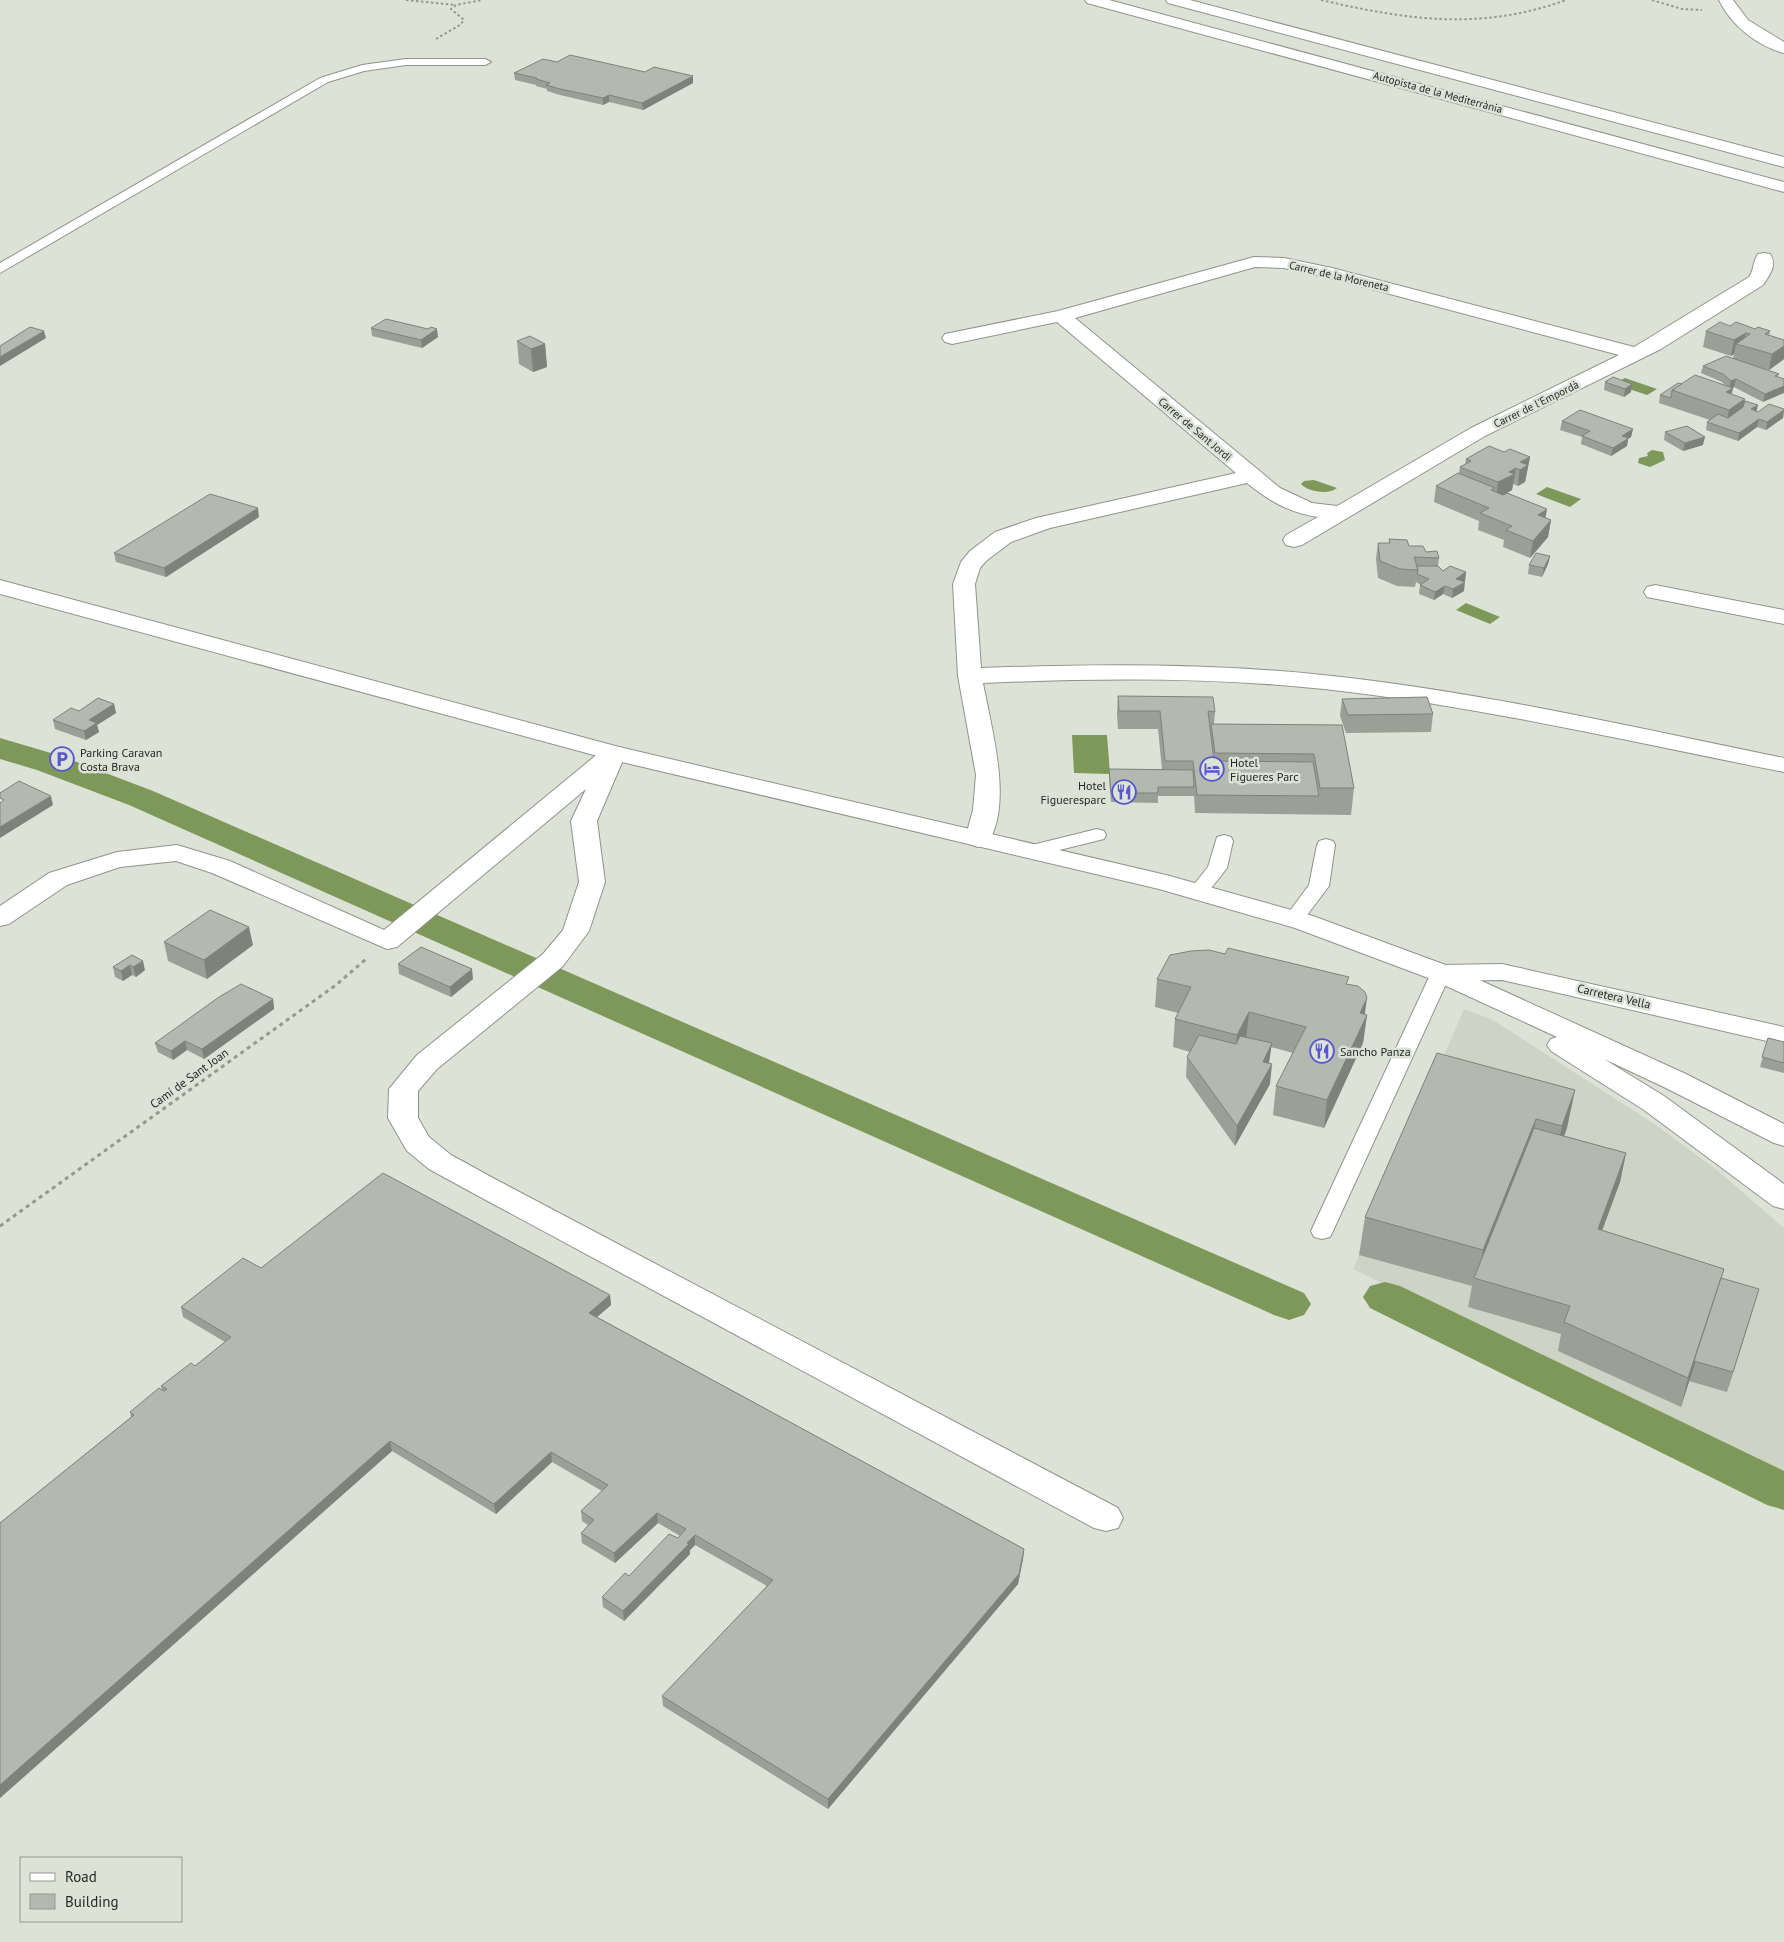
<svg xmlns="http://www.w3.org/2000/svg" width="1784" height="1942" font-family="'PT Sans',sans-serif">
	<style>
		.built { fill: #cdd4c5 }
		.water { fill: #7d9859 }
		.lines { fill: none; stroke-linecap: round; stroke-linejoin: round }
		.canal { fill: #7d9859; fill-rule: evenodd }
		.lane-casing { stroke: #8f948a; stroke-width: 2 }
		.street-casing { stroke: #8f948a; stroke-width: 2 }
		.secondary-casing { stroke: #8f948a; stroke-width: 2 }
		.highway-casing { stroke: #8f948a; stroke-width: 2 }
		.path-far1 { stroke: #949890; stroke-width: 2; stroke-dasharray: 2.5 2.5; stroke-linecap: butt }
		.path { stroke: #949890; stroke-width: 3; stroke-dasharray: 4 4; stroke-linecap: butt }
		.lane { fill: #fff; fill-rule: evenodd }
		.street { fill: #fff; fill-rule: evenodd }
		.secondary { fill: #fff; fill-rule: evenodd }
		.highway { fill: #fff; fill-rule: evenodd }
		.wall { fill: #9b9f96 }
		.shaded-wall { fill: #7e827a }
		.building { fill: #b4b9af; stroke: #7e827a }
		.labels { text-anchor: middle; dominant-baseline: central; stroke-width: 5; stroke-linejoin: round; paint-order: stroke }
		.far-street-label { font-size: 11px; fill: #272925; stroke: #dde2d7 }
		.poi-label { font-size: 12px; fill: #272925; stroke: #dde2d7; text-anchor: start }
		.street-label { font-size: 12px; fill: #272925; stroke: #dde2d7 }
	</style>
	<rect width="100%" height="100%" fill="#dde2d7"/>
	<polygon class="built" points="1464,1009 1493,1020 1656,1125 1717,1170 1784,1228 1784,1479 1353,1269"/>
	<g class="water">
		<polygon points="1625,378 1657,389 1647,395 1614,384"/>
		<polygon points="1652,450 1663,452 1665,460 1650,467 1638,463 1639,458 1648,456 1647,453"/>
		<path d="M1314 480 1337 488C1329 495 1308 492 1301 484L1304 481Z"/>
		<polygon points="1547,487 1581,499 1570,507 1536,494"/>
		<polygon points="1466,603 1500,617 1490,624 1456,610"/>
		<polygon points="1072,735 1107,735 1110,774 1074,773"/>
	</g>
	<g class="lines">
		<g class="canal">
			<polygon points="0,738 61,756 153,791 1304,1293 1311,1304 1304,1315 1289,1320 1274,1315 129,805 37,770 0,759"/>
			<polygon points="1385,1282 1400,1286 1784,1471 1784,1510 1767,1505 1370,1308 1363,1297 1370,1286"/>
		</g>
		<g class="lane-casing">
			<g id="lane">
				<polygon points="406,59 485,59 491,62 485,65 406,65 364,71 328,82 0,273 0,263 320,78 362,65"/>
				<polygon points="1097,829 1104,831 1106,835 1104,839 1031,857 1024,855 1022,851 1024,847"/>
				<polygon points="1224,835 1231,837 1233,841 1227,868 1205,896 1191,896 1188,892 1208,867 1217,837"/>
				<polygon points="1326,839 1333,841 1335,845 1329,886 1301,923 1287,923 1284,919 1309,885 1317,845 1319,841"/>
				<polygon points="1441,967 1448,969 1451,973 1333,1231 1330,1237 1322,1239 1314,1237 1311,1231 1431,973 1434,969"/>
			</g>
		</g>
		<g class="street-casing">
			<g id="street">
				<path d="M1719 0H1733L1748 20 1784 42V53C1757 46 1731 25 1719 0Z"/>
				<path d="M1764 253 1770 254C1778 265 1769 276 1763 285L1661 349 1485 436 1302 545 1294 547 1286 545 1283 540 1286 535 1318 517C1290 513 1269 501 1247 483L1050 528 1011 542 986 561 980 568 975 584 981 668C1095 664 1209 663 1323 675 1478 691 1631 727 1784 758V772C1632 742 1479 706 1324 689 1211 677 1097 678 983 683 991 727 1014 805 987 844L978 847 969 844 965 839 973 810 976 775 958 676 953 584 961 562 970 551 995 532 1036 518 1236 473 1057 322 952 344 945 342 942 338 945 334 1058 311 1254 257 1284 258 1332 268 1634 347 1749 277C1754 270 1753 261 1758 254ZM1255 267 1284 268 1330 278 1619 355 1471 428 1337 506 1312 503 1280 488 1075 318Z"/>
				<polygon points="1655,585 1784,610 1784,624 1647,597 1644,592 1647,587"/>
				<polygon points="614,746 623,748 626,753 597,821 605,882 589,931 563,966 437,1069 418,1091 418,1118 429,1137 451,1155 493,1178 1118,1508 1123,1518 1118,1528 1106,1531 1094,1528 471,1192 429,1169 407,1151 388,1118 389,1089 417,1055 543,954 563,930 579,882 571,821 586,789 397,947 387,949 212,873 176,861 120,867 67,885 9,924 0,926 0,906 49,873 117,852 177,845 230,861 384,930 600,752"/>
				<polygon points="1502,964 1784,1027 1784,1045 1502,980 1441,981 1431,979 1427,973 1431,967 1441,965"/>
			</g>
		</g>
		<g class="secondary-casing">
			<polygon id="secondary" points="0,580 619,747 1166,875 1313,916 1451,967 1686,1074 1784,1124 1784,1146 1774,1143 1666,1088 1604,1059 1664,1096 1784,1184 1784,1209 1773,1206 1644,1110 1551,1051 1547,1045 1551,1039 1557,1037 1431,979 1295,928 1159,889 605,758 0,594"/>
		</g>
		<g class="highway-casing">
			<g id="highway">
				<polygon points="1085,0 1109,0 1784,182 1784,192 1087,3"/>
				<polygon points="1166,0 1190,0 1784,157 1784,167 1168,3"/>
			</g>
		</g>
		<g class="path-far1">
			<polyline points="406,0 456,5"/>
			<path d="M1321 0C1408 20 1480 31 1566 0"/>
			<polyline points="1652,0 1682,9 1702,10"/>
			<polyline points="436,39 460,25 464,20 451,9 456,5 482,0"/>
		</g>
		<polyline class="path" points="0,1226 336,985 366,959"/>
		<use href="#lane" class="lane"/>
		<use href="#street" class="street"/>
		<use href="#secondary" class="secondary"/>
		<use href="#highway" class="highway"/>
	</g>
	<g class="wall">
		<polygon points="557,62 645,72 693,76 693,83 643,110 609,102 603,105 560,95 547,91 547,89 536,86 536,85 515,80 514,73"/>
		<polygon points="1730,326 1770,331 1769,335 1784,340 1784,359 1769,370 1751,365 1779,374 1763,402 1734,387 1733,388 1731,394 1745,401 1758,412 1784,409 1783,418 1766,430 1757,427 1738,441 1706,430 1707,422 1710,420 1659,403 1660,395 1682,384 1725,385 1722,382 1701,373 1703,366 1733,358 1734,354 1731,356 1703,347 1706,331"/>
		<polygon points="371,328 438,337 422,348 372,336"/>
		<polygon points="517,341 545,344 547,367 533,372 519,364"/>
		<polygon points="1613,377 1631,392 1624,397 1604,390 1605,382"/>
		<polygon points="1562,421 1633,429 1631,437 1628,439 1627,446 1611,456 1581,444 1582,437 1560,430"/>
		<polygon points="1665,432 1703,445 1683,451 1664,440"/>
		<polygon points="1504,452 1530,457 1525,482 1518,486 1513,484 1512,490 1507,493 1546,518 1551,520 1548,537 1530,558 1503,547 1504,540 1478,530 1479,521 1434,502 1436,486 1459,473 1460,467 1465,464 1466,459"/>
		<polygon points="259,517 166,577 116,562 114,553"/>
		<polygon points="1389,539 1426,552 1439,558 1438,566 1443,571 1466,572 1465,581 1463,582 1464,591 1452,598 1443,594 1434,600 1419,594 1420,585 1421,585 1416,582 1415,587 1397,586 1378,578 1376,559 1378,543 1389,543"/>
		<polygon points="1550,556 1548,564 1542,577 1528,574 1529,565"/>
		<polygon points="1118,696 1215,712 1214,724 1342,725 1354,788 1351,815 1195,813 1194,796 1158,796 1158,803 1111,802 1109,778 1109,769 1162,770 1158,729 1118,729 1117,714"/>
		<polygon points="1342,699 1433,714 1431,732 1346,733 1340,716"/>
		<polygon points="114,704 116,713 97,725 99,732 86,740 55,729 53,720 79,711"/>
		<polygon points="164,942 253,945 207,979 168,961"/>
		<polygon points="132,955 145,970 136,977 132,975 123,981 115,977 113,967"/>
		<polygon points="398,964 473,979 451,997 399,974"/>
		<polygon points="1157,979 1348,984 1365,1015 1367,1015 1363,1043 1324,1128 1273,1115 1276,1086 1293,1053 1271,1047 1269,1064 1270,1084 1235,1146 1186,1077 1187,1057 1190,1052 1173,1047 1175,1019 1178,1013 1155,1007"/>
		<polygon points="273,999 274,1009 204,1059 187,1050 173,1060 158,1052 155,1043"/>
		<polygon points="1768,1038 1784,1042 1784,1073 1760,1067"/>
		<polygon points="1437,1053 1567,1128 1564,1136 1626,1153 1620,1182 1602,1230 1724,1269 1721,1278 1753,1309 1727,1392 1689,1381 1681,1407 1558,1351 1561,1334 1468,1307 1472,1286 1359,1255 1365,1217"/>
		<polygon points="261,1268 610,1295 611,1305 597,1317 1024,1549 1023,1559 1018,1584 828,1809 663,1706 662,1696 767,1586 695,1545 690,1550 690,1554 624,1621 603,1607 602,1597 629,1576 678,1538 680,1536 658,1523 615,1563 582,1543 581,1533 588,1525 582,1521 581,1511 602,1491 552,1462 496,1514 392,1451 0,1798 0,1523 131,1417 130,1412 162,1390 161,1386 195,1366 225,1342 183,1317 181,1307"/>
	</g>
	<g class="shaded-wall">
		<polygon points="693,76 693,83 643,110 642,103"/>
		<polygon points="609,95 609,102 603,105 603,98"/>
		<polygon points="437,329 438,337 422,348 421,340"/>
		<polygon points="44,331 46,338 0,366 0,357"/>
		<polygon points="1746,333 1743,346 1736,344 1734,354 1731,356 1734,340"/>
		<polygon points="545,344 547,367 533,372 531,349"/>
		<polygon points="1784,346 1784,359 1769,370 1772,354"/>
		<polygon points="1736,379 1734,387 1733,388 1730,402 1726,392 1729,389 1731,381"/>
		<polygon points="1632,384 1631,392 1624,397 1625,389"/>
		<polygon points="1784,386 1784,393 1763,402 1765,394"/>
		<polygon points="1745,399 1742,415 1726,426 1729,410"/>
		<polygon points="1758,405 1756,414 1751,409"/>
		<polygon points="1784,410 1783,418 1766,430 1767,422"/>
		<polygon points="1759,419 1757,427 1738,441 1739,433"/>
		<polygon points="1633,429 1631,437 1628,439 1627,446 1611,456 1613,448 1622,436"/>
		<polygon points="1705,437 1703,445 1683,451 1685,443"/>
		<polygon points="1530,457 1525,482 1518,486 1520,462"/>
		<polygon points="1516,468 1512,490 1496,499 1498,482 1509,472"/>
		<polygon points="258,508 259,517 166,577 164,568"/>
		<polygon points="1547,509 1544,526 1538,515"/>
		<polygon points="1551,520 1548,537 1530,558 1533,541"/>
		<polygon points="1550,556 1548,564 1542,577 1544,568"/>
		<polygon points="1466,572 1465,581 1455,587 1456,579"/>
		<polygon points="1465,582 1464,591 1452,598 1453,589"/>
		<polygon points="1445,586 1443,594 1434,600 1435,592"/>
		<polygon points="114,704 116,713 97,725 99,732 86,740 84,731 89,720"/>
		<polygon points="51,796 53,805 0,838 0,827"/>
		<polygon points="249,927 253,945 207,979 204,960"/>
		<polygon points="143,961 145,970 136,977 133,967"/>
		<polygon points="130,965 132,975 123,981 121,971"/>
		<polygon points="472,969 473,979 451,997 450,987"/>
		<polygon points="1367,998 1364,1021 1367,1015 1363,1043 1324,1128 1327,1100 1360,1013"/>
		<polygon points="273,999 274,1009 204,1059 202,1049"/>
		<polygon points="1249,1012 1246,1040 1234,1063 1237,1035"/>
		<polygon points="185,1041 187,1050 173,1060 171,1051"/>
		<polygon points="1272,1043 1269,1062 1261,1081 1263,1062"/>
		<polygon points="1272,1064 1270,1084 1235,1146 1237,1126"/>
		<polygon points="1575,1090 1567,1128 1554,1164 1562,1126"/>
		<polygon points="1536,1119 1529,1157 1478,1279 1483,1250"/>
		<polygon points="1626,1153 1620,1182 1592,1258 1598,1229"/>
		<polygon points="1724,1269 1716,1298 1681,1407 1688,1378"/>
		<polygon points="1759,1289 1753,1309 1727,1392 1733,1372"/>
		<polygon points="610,1295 611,1305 590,1323 589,1313"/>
		<polygon points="390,1441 392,1451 0,1798 0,1785"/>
		<polygon points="551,1452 552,1462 496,1514 494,1504"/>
		<polygon points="657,1513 658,1523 615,1563 614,1553"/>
		<polygon points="695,1535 695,1545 690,1550 690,1554 624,1621 623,1611"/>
		<polygon points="1024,1549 1023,1559 1018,1584 828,1809 828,1799"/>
	</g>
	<g class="building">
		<polygon points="570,55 645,72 654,67 693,76 642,103 609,95 603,98 560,89 546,85 550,83 536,79 537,78 514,73 543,59 557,62"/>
		<polygon points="386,319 428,329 431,327 437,329 421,340 371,328"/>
		<polygon points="1720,322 1730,326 1736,322 1755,329 1758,327 1770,331 1765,334 1784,340 1784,346 1772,354 1736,344 1750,334 1746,333 1734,340 1706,331"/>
		<polygon points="30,327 44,331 0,357 0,346"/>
		<polygon points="530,336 545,344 531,349 517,341"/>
		<polygon points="1726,356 1779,374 1775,376 1784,379 1784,386 1765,394 1736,379 1731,381 1723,374 1703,366"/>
		<polygon points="1695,375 1733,388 1726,392 1745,399 1729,410 1672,390"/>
		<polygon points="1613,377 1632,384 1625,389 1605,382"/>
		<polygon points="1678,383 1682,384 1672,390 1671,398 1660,395"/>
		<polygon points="1745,401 1758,405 1751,409 1758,412 1769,404 1784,409 1784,410 1767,422 1759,419 1739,433 1707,422 1718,414 1728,418 1743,407"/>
		<polygon points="1580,410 1633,429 1622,436 1629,438 1613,448 1582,436 1590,431 1562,421"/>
		<polygon points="1687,426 1705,437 1685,443 1665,432"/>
		<polygon points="1489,446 1504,452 1510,449 1530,457 1520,462 1528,465 1520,470 1516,468 1509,472 1515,474 1498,482 1460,467 1471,461 1466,459"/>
		<polygon points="1458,473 1495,488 1491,490 1503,495 1507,493 1547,509 1538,515 1551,520 1533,541 1506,530 1512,526 1480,513 1489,508 1436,486"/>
		<polygon points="210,494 258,508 164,568 114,553"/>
		<polygon points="1389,539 1407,540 1409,546 1423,546 1426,552 1437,551 1439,558 1414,557 1418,570 1400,569 1380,561 1378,543 1390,543"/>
		<polygon points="1536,553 1550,556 1544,568 1529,565"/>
		<polygon points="1417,566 1438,566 1443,571 1450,566 1466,572 1456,579 1465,582 1453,589 1445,586 1435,592 1420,585 1429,579 1417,574 1418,570"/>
		<polygon points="1118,696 1213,697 1215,712 1208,711 1214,761 1313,762 1319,796 1197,795 1193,761 1165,761 1160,711 1119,711"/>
		<polygon points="1427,697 1433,714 1348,715 1342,699"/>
		<polygon points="98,698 114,704 89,720 97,723 84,731 53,720 71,708 79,711"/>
		<polygon points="1211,724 1342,725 1354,788 1320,788 1314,754 1215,753"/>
		<polygon points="1109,769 1193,770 1194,787 1158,787 1158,793 1111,793"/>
		<polygon points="19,781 51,796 0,827 0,803 4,800 0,798 0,793"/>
		<polygon points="210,910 249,927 204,960 164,942"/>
		<polygon points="421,947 472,969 450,987 398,964"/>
		<polygon points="1228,948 1349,977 1346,984 1358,986 1365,992 1367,998 1360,1013 1367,1015 1327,1100 1276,1086 1306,1027 1249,1012 1237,1035 1175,1019 1191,987 1157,979 1170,955 1191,951 1209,950 1225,954"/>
		<polygon points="132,955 143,961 133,967 130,965 121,971 113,967"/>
		<polygon points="241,984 273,999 202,1049 185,1041 171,1051 155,1043 219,997"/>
		<polygon points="1199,1035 1236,1044 1240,1036 1272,1043 1263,1062 1272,1064 1237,1126 1187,1057"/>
		<polygon points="1768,1038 1784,1042 1784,1063 1762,1057"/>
		<polygon points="1437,1053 1575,1090 1562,1126 1536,1119 1483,1250 1365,1217"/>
		<polygon points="1534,1128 1626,1153 1598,1229 1724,1269 1688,1378 1564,1322 1570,1306 1474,1278"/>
		<polygon points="383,1173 610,1295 589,1313 1024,1549 1019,1574 828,1799 662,1696 773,1580 695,1535 687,1543 689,1544 623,1611 602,1597 625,1573 629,1576 669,1534 678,1538 686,1529 657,1513 614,1553 581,1533 594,1520 581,1511 608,1485 551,1452 494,1504 390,1441 0,1785 0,1523 134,1415 130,1412 159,1388 164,1391 167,1389 161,1386 191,1363 195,1366 231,1337 181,1307 243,1258 261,1268"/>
		<polygon points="1721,1278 1759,1289 1733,1372 1694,1361"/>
	</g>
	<defs>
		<g id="parking-ring" transform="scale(1.25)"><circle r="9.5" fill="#dde2d7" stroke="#5657ce" stroke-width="1.5"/><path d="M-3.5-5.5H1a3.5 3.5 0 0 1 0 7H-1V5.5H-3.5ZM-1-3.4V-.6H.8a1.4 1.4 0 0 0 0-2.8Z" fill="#5657ce"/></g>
		<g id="hotel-ring" transform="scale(1.25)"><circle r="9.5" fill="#dde2d7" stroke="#5657ce" stroke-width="1.5"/><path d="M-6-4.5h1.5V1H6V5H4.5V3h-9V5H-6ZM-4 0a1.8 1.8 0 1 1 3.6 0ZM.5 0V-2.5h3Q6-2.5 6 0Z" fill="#5657ce"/></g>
		<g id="restaurant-ring" transform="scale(1.25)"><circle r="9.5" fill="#dde2d7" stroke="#5657ce" stroke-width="1.5"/><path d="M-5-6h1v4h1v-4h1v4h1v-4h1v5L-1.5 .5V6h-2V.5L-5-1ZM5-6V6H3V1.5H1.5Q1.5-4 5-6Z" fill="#5657ce"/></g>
	</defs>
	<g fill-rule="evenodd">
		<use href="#parking-ring" x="62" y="759"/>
		<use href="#hotel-ring" x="1212" y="769"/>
		<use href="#restaurant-ring" x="1124" y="792"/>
		<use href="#restaurant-ring" x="1322" y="1051"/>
	</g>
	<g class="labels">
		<g class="far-street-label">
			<text transform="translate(1438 92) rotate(15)">Autopista de la Mediterrània</text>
			<text transform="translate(1339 276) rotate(13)">Carrer de la Moreneta</text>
			<text transform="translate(1536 404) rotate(-26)">Carrer de l'Empordà</text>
			<text transform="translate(1195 429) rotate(40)">Carrer de Sant Jordi</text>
		</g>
		<g class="poi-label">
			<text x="80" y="752">Parking Caravan<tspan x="80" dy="14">Costa Brava</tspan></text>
			<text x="1230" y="762">Hotel<tspan x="1230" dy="14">Figueres Parc</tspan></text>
			<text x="1106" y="785" text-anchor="end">Hotel<tspan x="1106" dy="14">Figueresparc</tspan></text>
			<text x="1340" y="1051">Sancho Panza</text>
		</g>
		<g class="street-label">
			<text transform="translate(1614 996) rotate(13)">Carretera Vella</text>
			<text transform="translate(189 1078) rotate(-36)">Camí de Sant Joan</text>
		</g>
	</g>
	<rect x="20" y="1857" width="162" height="65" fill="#dde2d7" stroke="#949890"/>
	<rect x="30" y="1873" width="25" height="8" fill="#ffffff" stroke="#949890"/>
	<text x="65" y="1882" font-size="15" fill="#272925">Road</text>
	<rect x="30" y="1894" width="25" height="15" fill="#b4b9af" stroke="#949890"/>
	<text x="65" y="1907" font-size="15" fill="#272925">Building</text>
</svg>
